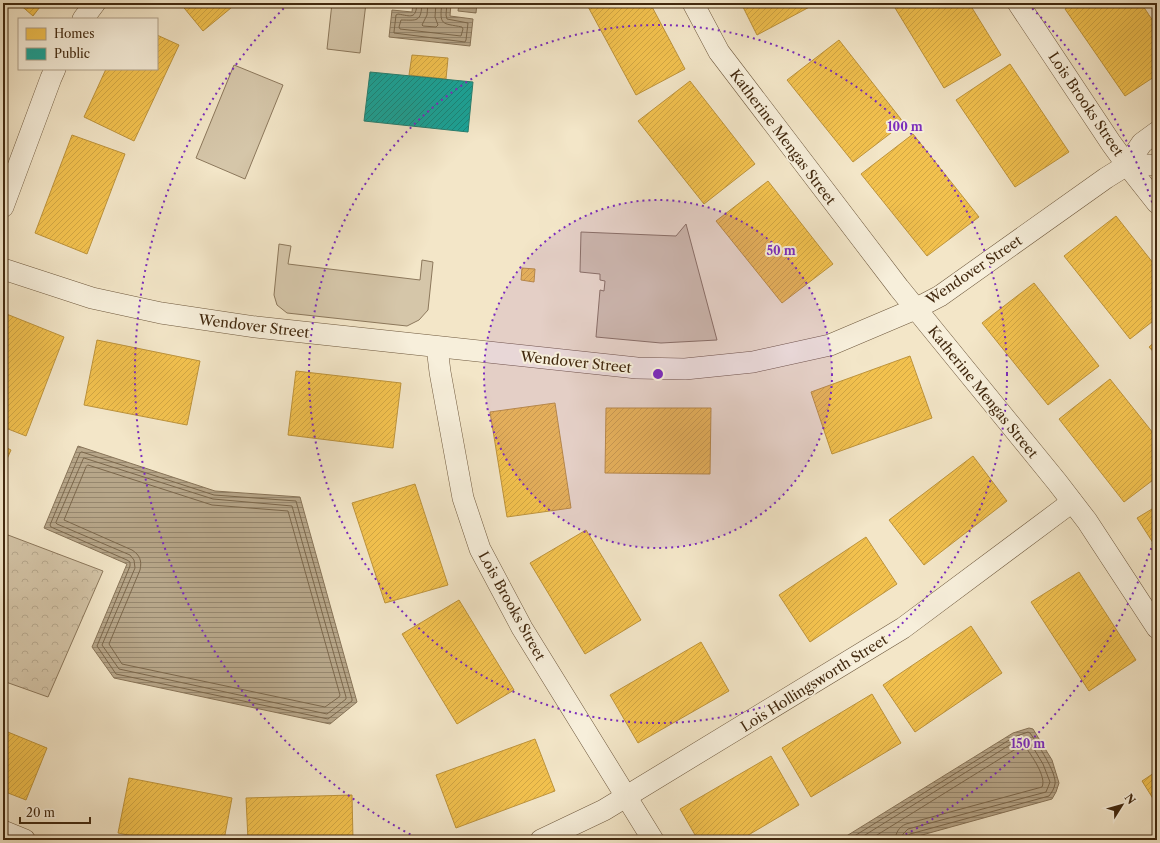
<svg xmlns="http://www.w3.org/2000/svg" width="1160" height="843" font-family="'Libre Caslon Text',serif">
<defs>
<pattern id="forest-crowns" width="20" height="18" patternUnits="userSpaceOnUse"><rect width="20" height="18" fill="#d5c6a9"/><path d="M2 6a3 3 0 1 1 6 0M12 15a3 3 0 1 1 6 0" fill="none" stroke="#b8aa90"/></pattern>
<pattern id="water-rules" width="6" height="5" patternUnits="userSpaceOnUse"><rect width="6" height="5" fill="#b7a689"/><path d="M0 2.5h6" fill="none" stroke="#96876e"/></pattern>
<pattern id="homes-hatch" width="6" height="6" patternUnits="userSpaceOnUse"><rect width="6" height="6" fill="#f2c14e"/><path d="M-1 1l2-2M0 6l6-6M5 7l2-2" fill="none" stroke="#d1a643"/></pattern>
<pattern id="public-hatch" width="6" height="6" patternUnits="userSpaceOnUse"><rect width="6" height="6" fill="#17a398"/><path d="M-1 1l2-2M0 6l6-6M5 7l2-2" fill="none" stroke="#16857a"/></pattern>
</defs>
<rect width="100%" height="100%" fill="#f3e6c8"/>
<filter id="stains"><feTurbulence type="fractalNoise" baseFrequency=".005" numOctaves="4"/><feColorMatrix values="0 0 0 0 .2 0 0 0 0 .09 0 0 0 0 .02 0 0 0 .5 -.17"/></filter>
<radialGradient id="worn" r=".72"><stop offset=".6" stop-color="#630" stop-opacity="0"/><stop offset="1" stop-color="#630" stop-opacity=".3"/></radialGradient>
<g fill="#d5c6a9" stroke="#8c785c">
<path d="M332,3H366L360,53L327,49Z"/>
<path d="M234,65L283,85L245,179L196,158Z"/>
<path d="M686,224L717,340L661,343L596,337L600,290L604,291L605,281L600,280V274L580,272L581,232L676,236Z"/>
<path d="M279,244L291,246L288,264L420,280L422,260L433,262L428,310L419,320L407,326L287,313L277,305L274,295Z"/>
</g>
<path fill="url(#forest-crowns)" stroke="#8c785c" d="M8,535L103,571L48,697L3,681V548Z"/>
<g fill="url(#water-rules)" stroke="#887458">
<path d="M413,3H451L450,16L473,19L470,46L389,37L392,10L412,12Z"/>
<path d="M459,3H477L476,13L458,11Z"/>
<path d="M78,446L215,491L300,497L357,702L330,724L114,678L92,647L127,564L44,528Z"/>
<path d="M1029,728L1033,729L1052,760L1059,783L1056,792L1052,799L904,840H840L1013,733Z"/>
</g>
<g fill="url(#homes-hatch)" stroke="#bd933b">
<path d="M18,3H43L33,16Z"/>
<path d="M180,3H237L203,31Z"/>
<path d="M586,3H650L685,69L636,95Z"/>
<path d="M741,3H817L757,35Z"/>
<path d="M892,3H969L1001,55L944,88Z"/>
<path d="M1074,3H1141L1157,27V75L1125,96L1065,9Z"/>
<path d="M157,35L179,45L134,141L84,117L106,69H157Z"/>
<path d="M839,40L904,123L853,162L787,80Z"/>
<path d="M412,55L448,58L446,79L409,75Z"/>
<path d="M1010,64L1069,152L1015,187L956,100Z"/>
<path d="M690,81L755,164L704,204L638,121Z"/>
<path d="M913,134L979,217L927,256L861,174Z"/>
<path d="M72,135L125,154L87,254L35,233Z"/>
<path d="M768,181L833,264L782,303L716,221Z"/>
<path d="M1116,216L1157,268V318L1130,339L1064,256Z"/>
<path d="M522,268L535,269L534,282L521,280Z"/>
<path d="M1034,283L1099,366L1048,405L982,323Z"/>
<path d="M4,313L64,337L26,436L3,427Z"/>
<path d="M97,340L200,361L187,425L84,405Z"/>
<path d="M1157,340V356L1149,347Z"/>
<path d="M910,356L932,418L832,454L811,392Z"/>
<path d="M296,371L401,383L393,448L288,435Z"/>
<path d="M1110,379L1157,438V477L1124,502L1059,419Z"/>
<path d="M555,403L571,508L507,517L490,412Z"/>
<path d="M606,408H711L710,474L605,473Z"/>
<path d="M3,446L11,450L3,468Z"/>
<path d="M973,456L1007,501L924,565L889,520Z"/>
<path d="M415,484L448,585L385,603L352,503Z"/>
<path d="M1157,506V549L1137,518Z"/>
<path d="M586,530L641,620L585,654L530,563Z"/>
<path d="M866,537L897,584L810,642L779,595Z"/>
<path d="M1079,572L1136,660L1089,691L1031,602Z"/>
<path d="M459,600L514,690L457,724L402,634Z"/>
<path d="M971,626L1002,673L915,732L883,685Z"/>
<path d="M701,642L729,691L638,743L610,695Z"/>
<path d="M872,694L901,743L811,797L782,748Z"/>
<path d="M3,730L47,748L26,800L3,791Z"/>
<path d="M535,739L555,791L456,828L436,775Z"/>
<path d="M771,756L799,805L740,840H698L680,809Z"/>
<path d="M1157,771V805L1142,781Z"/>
<path d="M129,778L232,798L224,840H154L118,833Z"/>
<path d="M352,795L353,840H248L246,798Z"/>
</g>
<path fill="url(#public-hatch)" stroke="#247e6f" d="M370,72L473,82L468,132L364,121Z"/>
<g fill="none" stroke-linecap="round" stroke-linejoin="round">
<g stroke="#7c684c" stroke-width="1">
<path d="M417,3C416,20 411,16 398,14L396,15L394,32V33L465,42L466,40L468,23L447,19L446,15L447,3"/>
<path d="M422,3C421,23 417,20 401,20L399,27L400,29L461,36L463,29L462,27C442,23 439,26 442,3"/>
<path d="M428,3L427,15L422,25L423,26L436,27L438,25L435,17L436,3"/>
<path d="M82,452L214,495L296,501L352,699V701L328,719L116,674L97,646L130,566V562L127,560L51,527L50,525L80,453Z"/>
<path d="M84,458L213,499L292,506L346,697V699L327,714L119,669L102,645L135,568L134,560L130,555L57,524L56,523Z"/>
<path d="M88,465L212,505L288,511L340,695L339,697L325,707L122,664L109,644L140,570C142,561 140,555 132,550L64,520L86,467Z"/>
<path d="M848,840L1014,737L1028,732L1030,733C1037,743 1057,773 1055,784C1054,789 1052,792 1049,796L910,834L907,836L906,840"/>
<path d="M857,840L1016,741L1026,738L1028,739L1043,764L1050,782L1046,792L908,829L903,834L901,840"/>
<path d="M869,840L1019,747L1024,745L1025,746C1031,755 1047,777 1042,787L906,824C899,827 896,832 895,840"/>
</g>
<g stroke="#6e583d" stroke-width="22">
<g id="street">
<path d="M693,3L719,52L899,288L1057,482L1087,521L1157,628"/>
<path d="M1018,3L1111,143L1127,165L1157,203"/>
<path d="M83,19L95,3"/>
<path d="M1127,165H1157"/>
<path d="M3,207L51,78L55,69"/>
<path d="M3,269L92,298L161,313L256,327L637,368L685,369L753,362L830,345L915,309L940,296L1106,178L1127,165L1142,143L1157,132"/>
<path d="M437,347L440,372L463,498L480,549L522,628L653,840"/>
<path d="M3,831L25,840"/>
<path d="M541,840L604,810L903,628L1072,502"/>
</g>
</g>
<use href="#street" stroke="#f7efdb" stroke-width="21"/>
</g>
<circle cx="658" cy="374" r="174" fill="#7b2cbf" fill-opacity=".12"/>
<g fill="none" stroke="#7b2cbf" stroke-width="2" stroke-dasharray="2 4">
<circle cx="658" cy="374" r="174"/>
<circle cx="658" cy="374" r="349"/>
<path d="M1157 531A523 523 0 0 1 895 840M421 840A523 523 0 0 1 288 4M1028 4A523 523 0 0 1 1157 217"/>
</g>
<g text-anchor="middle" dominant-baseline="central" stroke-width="4" stroke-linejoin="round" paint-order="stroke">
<g font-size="14" fill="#42290f" stroke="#f7efdb">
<text transform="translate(1086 104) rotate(56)">Lois Brooks Street</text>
<text transform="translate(783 137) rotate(53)">Katherine Mengas Street</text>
<text transform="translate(974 270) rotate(-34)">Wendover Street</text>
<text transform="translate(254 326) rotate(7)">Wendover Street</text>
<text transform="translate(576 362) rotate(6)">Wendover Street</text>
<text transform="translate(983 392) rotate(51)">Katherine Mengas Street</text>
<text transform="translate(512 606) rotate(61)">Lois Brooks Street</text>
<text transform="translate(814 683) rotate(-32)">Lois Hollingsworth Street</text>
</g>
</g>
<circle cx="658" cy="374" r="6" fill="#7b2cbf" stroke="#f7efdb" stroke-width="2"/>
<g font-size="12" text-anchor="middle" font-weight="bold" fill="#7b2cbf" stroke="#f7efdb" stroke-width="4" stroke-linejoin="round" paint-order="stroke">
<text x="905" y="131">100 m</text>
<text x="781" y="255">50 m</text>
<text x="1028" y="748">150 m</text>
</g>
<rect width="1160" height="843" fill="none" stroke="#f3e6c8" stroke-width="16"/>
<rect x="4" y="4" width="1152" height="835" fill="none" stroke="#42290f" stroke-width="2"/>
<rect x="8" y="8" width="1144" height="827" fill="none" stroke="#42290f"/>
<rect x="18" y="18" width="140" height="52" fill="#f7efdb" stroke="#afa089"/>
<rect x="26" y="28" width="20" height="12" fill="#f2c14e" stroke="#afa089"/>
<text x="54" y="38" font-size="12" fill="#42290f">Homes</text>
<rect x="26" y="48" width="20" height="12" fill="#17a398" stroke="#afa089"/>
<text x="54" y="58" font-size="12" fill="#42290f">Public</text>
<g transform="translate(1122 805) rotate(53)" stroke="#f7efdb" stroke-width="3" paint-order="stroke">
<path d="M0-3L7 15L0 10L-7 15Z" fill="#42290f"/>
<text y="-6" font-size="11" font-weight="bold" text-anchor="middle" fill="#42290f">N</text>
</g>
<path d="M20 817v6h70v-6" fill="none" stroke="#42290f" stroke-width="2"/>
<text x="26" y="817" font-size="12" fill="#42290f" stroke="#f7efdb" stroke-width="3" paint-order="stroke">20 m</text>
<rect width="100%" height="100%" filter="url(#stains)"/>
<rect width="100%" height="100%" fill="url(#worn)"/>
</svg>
